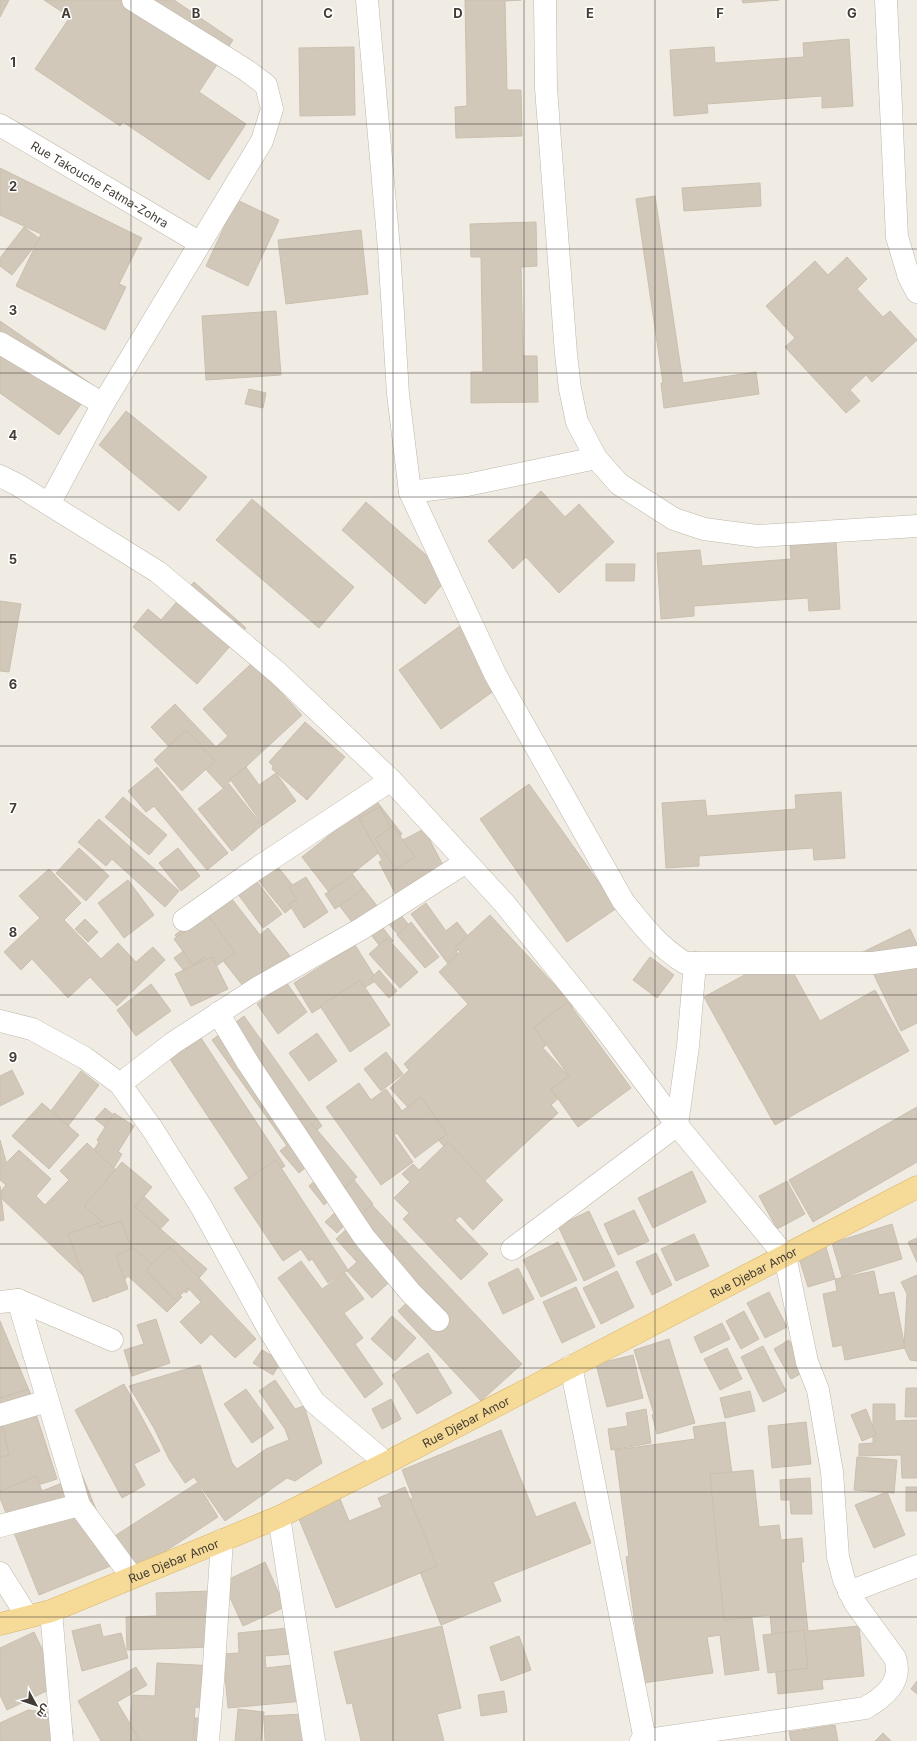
<svg xmlns="http://www.w3.org/2000/svg" width="917" height="1741" font-family="Inter,Cairo,sans-serif">
<rect width="100%" height="100%" fill="#f0ece4"/>
<g fill="#d1c8ba" stroke="#cbbfae">
<path d="M0,0H9L0,17Z"/>
<path d="M44,0H174L233,40L199,92L246,124L209,180L123,122L120,126L35,69L70,17Z"/>
<path d="M465,0H521L505,1L507,90H521L522,136L456,138L455,107L467,106Z"/>
<path d="M742,0H779L743,3Z"/>
<path d="M849,39L853,106L822,108V96L707,104L708,113L674,116L670,50L714,47L715,63L804,57L803,43Z"/>
<path d="M354,47L355,115L300,116L299,48Z"/>
<path d="M0,168L142,238L119,284L126,287L105,330L16,286L41,234L0,215Z"/>
<path d="M760,183L761,206L684,211L682,188Z"/>
<path d="M229,196L279,220L248,286L206,266L226,223L218,219Z"/>
<path d="M655,196L683,383L756,372L759,394L664,408L661,383H663L636,199Z"/>
<path d="M536,222L537,266L521,267L523,356H537L538,402L471,403V372H483L481,257H471L470,224Z"/>
<path d="M24,227L40,239L12,275L0,266V258Z"/>
<path d="M361,230L368,294L286,304L278,240Z"/>
<path d="M847,257L867,279L857,289L883,317L890,311L917,340L872,382L866,375L850,390L860,401L846,413L785,347L795,338L766,306L815,261L828,275Z"/>
<path d="M276,311L281,375L206,380L202,316Z"/>
<path d="M0,321L94,386L59,435L0,393Z"/>
<path d="M249,389L266,393L263,408L245,404Z"/>
<path d="M126,411L207,477L179,511L99,445Z"/>
<path d="M541,491L565,517L579,504L614,542L559,593L526,557L513,569L488,541Z"/>
<path d="M252,499L354,587L319,628L216,540Z"/>
<path d="M366,502L450,576L425,604L342,530Z"/>
<path d="M836,542L840,609L809,611L808,598L694,606V616L661,619L657,553L700,550L702,566L791,559L790,545Z"/>
<path d="M606,564H635L634,581H606Z"/>
<path d="M194,582L246,628L197,684L133,627L148,609L161,620Z"/>
<path d="M0,601L21,604L9,672L0,671Z"/>
<path d="M467,621L509,680L441,729L399,670Z"/>
<path d="M253,662L302,715L223,788L182,744L174,752L151,727L175,704L216,747L228,736L203,709Z"/>
<path d="M305,722L345,757L307,800L272,769L273,766L269,762Z"/>
<path d="M186,730L215,761L182,791L154,760Z"/>
<path d="M157,767L228,853L207,870L154,806L146,812L128,791Z"/>
<path d="M246,767L259,785L276,773L296,801L263,825L230,779Z"/>
<path d="M229,784L262,825L232,851L198,809Z"/>
<path d="M529,784L617,908L567,942L480,819Z"/>
<path d="M841,792L845,858L814,860L813,848L699,856V866L666,868L662,803L705,800L707,816L796,809L795,795Z"/>
<path d="M123,797L167,835L149,855L105,817Z"/>
<path d="M375,799L402,834L352,874L378,907L355,926L302,857Z"/>
<path d="M380,807L399,842L424,829L445,869L396,895L379,862L382,860L359,818Z"/>
<path d="M99,819L179,891L165,907L112,859L106,866L78,842Z"/>
<path d="M393,826L415,857L396,869L375,839Z"/>
<path d="M79,848L109,876L86,901L56,873Z"/>
<path d="M178,848L200,876L181,891L159,863Z"/>
<path d="M277,866L303,898L285,913L259,881Z"/>
<path d="M49,869L81,903L64,920L101,959L118,943L136,962L153,947L165,960L117,1006L90,977L68,998L32,959L21,970L4,952L40,918L19,896Z"/>
<path d="M353,875L363,889L335,909L325,894Z"/>
<path d="M306,877L328,912L304,928L289,904L297,899L289,887Z"/>
<path d="M255,879L282,914L263,928L237,893Z"/>
<path d="M128,880L154,915L124,938L98,903Z"/>
<path d="M228,894L260,935L268,928L290,956L247,991L217,953L188,976L174,958L186,949L175,935Z"/>
<path d="M426,903L446,931L457,922L471,940L456,951L475,975L463,984L411,914Z"/>
<path d="M400,914L412,929L401,938L389,924Z"/>
<path d="M208,915L235,953L212,969L204,957L193,965L174,939Z"/>
<path d="M490,915L574,1006L566,1013L572,1021L543,1048L575,1083L551,1105L558,1113L480,1185L390,1088L409,1070L404,1064L468,1004L439,972L460,952L455,947Z"/>
<path d="M85,919L98,932L88,942L75,929Z"/>
<path d="M411,922L439,957L425,968L397,935Z"/>
<path d="M380,924L393,941L382,949L369,932Z"/>
<path d="M910,929L917,944V1023L901,1031L863,952Z"/>
<path d="M387,938L418,972L400,988L369,954Z"/>
<path d="M355,945L377,980L359,991L356,985L312,1013L294,983Z"/>
<path d="M783,954L820,1021L875,990L909,1051L775,1125L704,997Z"/>
<path d="M212,957L228,989L191,1006L175,974Z"/>
<path d="M650,957L674,975L657,998L633,980Z"/>
<path d="M379,970L397,991L389,998L371,978Z"/>
<path d="M360,980L390,1025L350,1052L320,1006Z"/>
<path d="M286,982L307,1012L278,1034L257,1004Z"/>
<path d="M151,984L171,1011L136,1036L117,1010Z"/>
<path d="M568,1002L631,1088L578,1127L551,1089L569,1076L534,1027Z"/>
<path d="M244,1016L322,1126L290,1150L212,1040Z"/>
<path d="M317,1033L337,1061L309,1081L289,1053Z"/>
<path d="M201,1038L285,1166L254,1186L170,1059Z"/>
<path d="M386,1052L403,1074L381,1091L364,1069Z"/>
<path d="M12,1070L24,1094L0,1106V1076Z"/>
<path d="M81,1071L99,1085L56,1142L38,1128Z"/>
<path d="M359,1083L371,1100L386,1089L402,1111L421,1097L447,1134L415,1158L397,1133L394,1135L413,1162L381,1185L326,1107Z"/>
<path d="M42,1103L79,1135L49,1169L12,1136Z"/>
<path d="M917,1107V1162L813,1222L789,1180Z"/>
<path d="M105,1108L118,1119L109,1130L95,1119Z"/>
<path d="M114,1113L134,1126L118,1152L122,1154L109,1176L87,1161L99,1142L97,1140Z"/>
<path d="M312,1124L357,1177L324,1205L309,1186L326,1171L316,1159L299,1173L280,1151Z"/>
<path d="M0,1140L10,1176L0,1179Z"/>
<path d="M448,1142L503,1200L473,1230L460,1216L455,1220L488,1254L461,1280L403,1219L409,1213L394,1198L410,1182L402,1174L413,1164L419,1170Z"/>
<path d="M87,1143L169,1220L145,1245L131,1231L125,1237L158,1268L154,1271L182,1297L167,1312L128,1276L107,1298L0,1197V1192L6,1185L0,1180V1169L19,1150L51,1179L36,1196L45,1205L69,1180L60,1171Z"/>
<path d="M276,1160L348,1270L328,1283L312,1259L309,1261L301,1249L283,1261L234,1188Z"/>
<path d="M122,1162L152,1187L135,1207L207,1269L186,1293L84,1206Z"/>
<path d="M692,1171L706,1202L653,1228L638,1198Z"/>
<path d="M354,1180L373,1204L361,1214L343,1189Z"/>
<path d="M787,1181L805,1214L777,1229L759,1196Z"/>
<path d="M0,1186L4,1220L0,1221Z"/>
<path d="M343,1205L354,1216L337,1233L325,1222Z"/>
<path d="M372,1205L522,1364L481,1401L398,1311L414,1296L396,1276L372,1298L347,1271L357,1262L336,1239Z"/>
<path d="M634,1210L649,1241L618,1255L604,1224Z"/>
<path d="M589,1211L615,1266L584,1281L558,1226Z"/>
<path d="M121,1221L132,1249L116,1255L128,1289L93,1302L68,1234L99,1223L100,1228Z"/>
<path d="M892,1224L902,1259L842,1277L832,1243Z"/>
<path d="M694,1234L709,1266L676,1281L661,1249Z"/>
<path d="M917,1238V1262L908,1242Z"/>
<path d="M558,1242L577,1280L541,1297L523,1260Z"/>
<path d="M170,1247L256,1339L235,1358L211,1334L201,1344L180,1322L201,1302L188,1288L175,1300L146,1270Z"/>
<path d="M826,1247L835,1279L808,1287L798,1255Z"/>
<path d="M656,1253L672,1285L652,1295L636,1262Z"/>
<path d="M301,1261L322,1289L345,1273L364,1299L344,1313L363,1338L355,1344L383,1384L365,1398L278,1278Z"/>
<path d="M518,1268L534,1299L503,1314L488,1283Z"/>
<path d="M617,1271L634,1307L601,1324L583,1288Z"/>
<path d="M874,1271L879,1295L894,1292L905,1348L845,1360L842,1345L833,1347L823,1294L837,1291L835,1279Z"/>
<path d="M917,1275V1361L910,1360L904,1347L907,1294L901,1282Z"/>
<path d="M576,1287L595,1327L562,1343L543,1302Z"/>
<path d="M769,1292L787,1327L765,1338L747,1303Z"/>
<path d="M744,1311L759,1339L741,1349L726,1321Z"/>
<path d="M392,1316L416,1338L395,1361L371,1339Z"/>
<path d="M156,1319L170,1363L132,1376L124,1350L144,1344L137,1325Z"/>
<path d="M0,1321L36,1407L0,1409Z"/>
<path d="M722,1323L730,1339L701,1353L694,1337Z"/>
<path d="M669,1339L695,1423L657,1434L652,1415L654,1414L634,1350Z"/>
<path d="M789,1340L806,1371L791,1379L774,1349Z"/>
<path d="M763,1346L786,1391L763,1402L741,1357Z"/>
<path d="M727,1348L742,1379L720,1390L704,1359Z"/>
<path d="M262,1350L281,1361L273,1375L253,1363Z"/>
<path d="M428,1353L452,1393L417,1414L392,1375Z"/>
<path d="M633,1355L643,1398L607,1407L596,1364Z"/>
<path d="M200,1365L232,1463L237,1469L266,1449L289,1440L285,1429L259,1391L275,1380L295,1409L304,1406L322,1463L295,1481L287,1478L225,1521L194,1477L185,1483L169,1459L154,1428L129,1386Z"/>
<path d="M124,1384L160,1451L134,1464L145,1485L122,1498L75,1410Z"/>
<path d="M906,1388H917V1417H905Z"/>
<path d="M28,1389L57,1479L0,1497V1398Z"/>
<path d="M246,1389L274,1428L252,1443L224,1404Z"/>
<path d="M750,1391L755,1411L725,1418L720,1398Z"/>
<path d="M391,1399L401,1419L382,1429L372,1409Z"/>
<path d="M873,1404H895V1421L917,1420V1478H902L901,1455L859,1456V1444L873,1443Z"/>
<path d="M646,1409L651,1443L611,1450L608,1429L628,1426L626,1413Z"/>
<path d="M866,1409L876,1435L862,1441L851,1415Z"/>
<path d="M0,1414L9,1455L0,1457Z"/>
<path d="M725,1422L759,1670L725,1675L720,1635L707,1637L713,1673L643,1683L626,1557L629,1556L615,1450L695,1439L693,1427Z"/>
<path d="M806,1422L811,1464L772,1468L768,1426Z"/>
<path d="M501,1430L536,1517L575,1502L591,1543L493,1582L501,1601L441,1625L394,1506L413,1498L402,1470Z"/>
<path d="M857,1457L897,1460L894,1493L854,1490Z"/>
<path d="M753,1470L759,1527L779,1525L781,1540L802,1538L804,1562H801L808,1631L859,1626L864,1676L822,1680L823,1689L778,1694L770,1615L724,1620L710,1474Z"/>
<path d="M82,1475L118,1563L39,1595L0,1498V1491L36,1476L42,1491Z"/>
<path d="M810,1478L812,1514H791L790,1500H781L780,1480Z"/>
<path d="M197,1483L218,1517L132,1573L110,1539Z"/>
<path d="M405,1487L437,1566L336,1608L296,1512L338,1494L349,1521L382,1507L378,1498Z"/>
<rect x="906" y="1487" width="11" height="24"/>
<path d="M887,1492L905,1535L874,1548L855,1505Z"/>
<path d="M265,1562L285,1607L243,1626L223,1582Z"/>
<path d="M210,1591L212,1647L127,1650L126,1617L157,1616L156,1593Z"/>
<path d="M100,1624L103,1637L121,1633L128,1658L82,1671L72,1631Z"/>
<path d="M442,1626L461,1708L437,1714L444,1741H361L352,1703L347,1704L334,1652Z"/>
<path d="M288,1628L290,1654L265,1656L266,1668L301,1664L304,1701L228,1708L223,1654L239,1653L238,1633Z"/>
<path d="M804,1630L808,1668L768,1673L763,1635Z"/>
<path d="M34,1632L59,1685L7,1710L0,1695V1648Z"/>
<path d="M519,1636L531,1670L501,1681L490,1647Z"/>
<path d="M157,1663L215,1666L213,1708L195,1707L193,1741H129L132,1695L155,1696Z"/>
<path d="M136,1667L147,1685L117,1702L139,1739L135,1741H101L78,1701Z"/>
<path d="M917,1681V1694L911,1689Z"/>
<path d="M504,1691L507,1712L481,1716L478,1695Z"/>
<path d="M238,1709L264,1712L261,1741H235Z"/>
<path d="M28,1710L65,1714L73,1732L72,1741H0V1723Z"/>
<path d="M305,1714L306,1741H265L264,1716Z"/>
<path d="M195,1718L215,1719L214,1741H194Z"/>
<path d="M835,1725L838,1741H791L789,1732Z"/>
<path d="M883,1733L891,1741H875Z"/>
</g>
<g fill="none" stroke-linecap="round" stroke-linejoin="round">
<g stroke="#beb7aa" stroke-width="23">
<g id="minor">
<path d="M367,0L389,249L398,394L410,492L495,674L623,901C643,926 658,946 685,963H873L917,957"/>
<path d="M545,0L546,88L566,354L570,389L577,422L596,458L619,484L674,519L704,529L757,536L917,526"/>
<path d="M886,0L897,237L909,277L917,292"/>
<path id="s1" d="M0,125L200,243"/>
<path d="M0,343L103,404"/>
<path d="M0,476L18,485L158,572L278,673L391,780L504,903L600,1022L677,1125L785,1256L807,1362L818,1390L832,1472L838,1557L844,1580L855,1603L895,1658C903,1682 885,1697 865,1708L641,1741"/>
<path d="M410,492L467,485L596,458"/>
<path d="M49,504L103,404L262,141L272,109L266,85L246,70L133,0"/>
<path d="M184,920L259,867L391,780"/>
<path d="M218,1013L248,1063L364,1237L411,1293L438,1320"/>
<path d="M0,1021L32,1029L85,1058L120,1084L153,1130L202,1208L268,1328L314,1402L386,1463"/>
<path d="M120,1084L173,1043L259,987L361,929L466,862"/>
<path d="M512,1249L677,1125L688,1046L695,963"/>
<path d="M18,1300L79,1505L132,1577"/>
<path d="M0,1302L18,1300L112,1340"/>
<path d="M571,1366L645,1740"/>
<path d="M0,1415L47,1401"/>
<path d="M279,1517L314,1741"/>
<path d="M0,1526L79,1505"/>
<path d="M0,1573L27,1616"/>
<path d="M849,1592L917,1566"/>
<path d="M51,1611L62,1741"/>
<path d="M208,1741L213,1681L222,1540"/>
</g>
</g>
<g stroke="#d9b669" stroke-width="23">
<g id="primary">
<path id="s2" d="M0,1624L51,1611L279,1517L386,1463L917,1187"/>
</g>
</g>
<use href="#minor" stroke="#fff" stroke-width="22"/>
<use href="#primary" stroke="#f6da97" stroke-width="22"/>
</g>
<path fill="none" stroke="#423c34" stroke-width="1" stroke-opacity="0.55" d="M131,0V1741M262,0V1741M393,0V1741M524,0V1741M655,0V1741M786,0V1741M0,124H917M0,249H917M0,373H917M0,497H917M0,622H917M0,746H917M0,870H917M0,995H917M0,1119H917M0,1244H917M0,1368H917M0,1492H917M0,1617H917"/>
<g text-anchor="middle" dominant-baseline="central" stroke-width="3" stroke-linejoin="round" paint-order="stroke">
<g font-size="12" fill="#423c34" stroke="#fff">
<text stroke="none"><textPath href="#s1" startOffset="116">Rue Takouche Fatma-Zohra</textPath></text>
<text stroke="none"><textPath href="#s2" startOffset="833">Rue Djebar Amor</textPath></text>
<text stroke="none"><textPath href="#s2" startOffset="509">Rue Djebar Amor</textPath></text>
<text stroke="none"><textPath href="#s2" startOffset="185">Rue Djebar Amor</textPath></text>
</g>
</g>
<g font-size="13" text-anchor="middle" font-weight="bold" fill="#423c34" stroke="#fff" stroke-width="3" stroke-linejoin="round" paint-order="stroke">
<text x="66" y="18">A</text>
<text x="196" y="18">B</text>
<text x="328" y="18">C</text>
<text x="458" y="18">D</text>
<text x="590" y="18">E</text>
<text x="720" y="18">F</text>
<text x="852" y="18">G</text>
<text x="13" y="67">1</text>
<text x="13" y="191">2</text>
<text x="13" y="315">3</text>
<text x="13" y="440">4</text>
<text x="13" y="564">5</text>
<text x="13" y="689">6</text>
<text x="13" y="813">7</text>
<text x="13" y="937">8</text>
<text x="13" y="1062">9</text>
</g>
<g transform="translate(36 1705) rotate(130)" stroke="#ffffff" stroke-width="3" paint-order="stroke">
<path d="M0-3L7 15L0 10L-7 15Z" fill="#423c34"/>
<text y="-6" font-size="11" font-weight="bold" text-anchor="middle" fill="#423c34">ش</text>
</g>
</svg>
